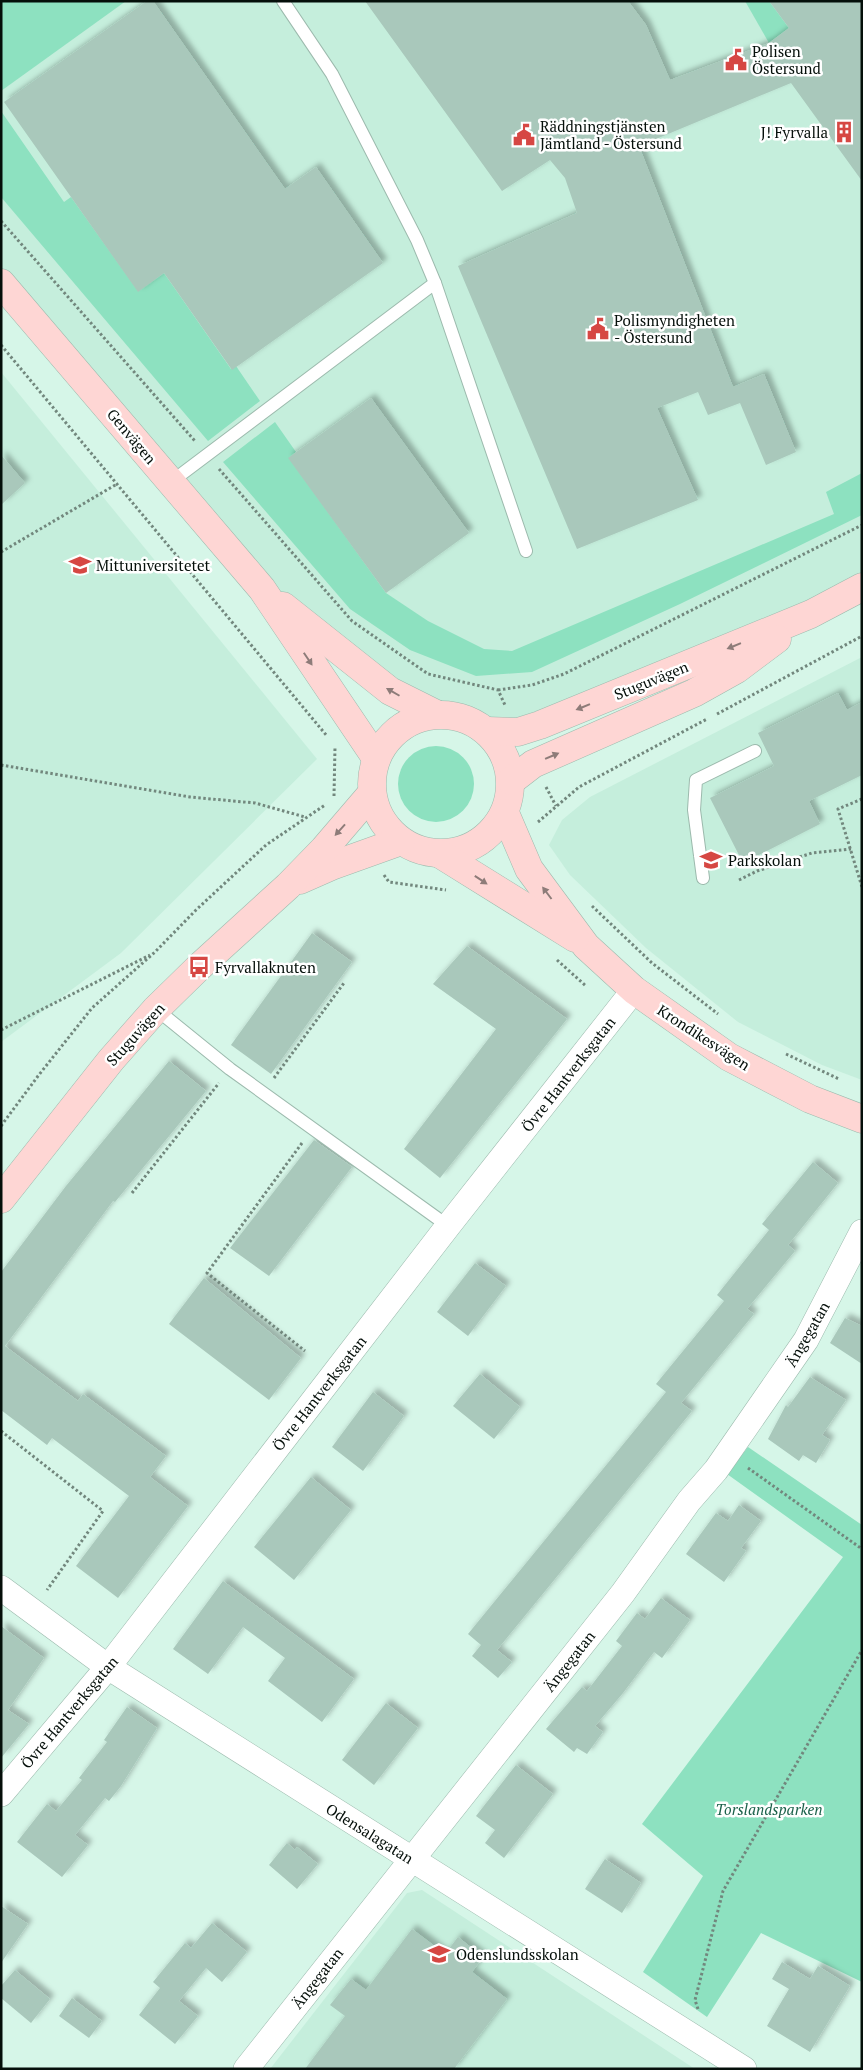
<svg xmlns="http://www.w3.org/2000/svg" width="863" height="2070" font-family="'PT Serif',serif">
<defs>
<filter id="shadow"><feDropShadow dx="4.5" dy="-4.5" stdDeviation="2.5" flood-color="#0004"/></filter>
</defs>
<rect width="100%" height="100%" fill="#d6f6e8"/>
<g fill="#c5eedc">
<path d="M1,1H862V587L518,732L463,718L436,714L262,589L1,283Z"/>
<path d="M1,372L317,759L121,953L1,1042Z"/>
<path d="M862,657V1080L822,1065L738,1022L646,948L570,875L549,845L562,820L590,797Z"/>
<path d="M422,1890L695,2069H270L407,1893Z"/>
</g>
<g fill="#8de1c0">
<path d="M2,1H126L1,91Z"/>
<path d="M745,1H769L789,28L769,43Z"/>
<path d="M1,111L64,202L71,197L138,291L164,273L231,369L236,366L260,401L208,441L1,197Z"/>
<path d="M275,422L296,452L289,458L386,593L428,621L484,649L512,651L834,514L826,492L862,473V515L680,604L532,672L476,676L410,650L350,609L223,462Z"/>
<circle cx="436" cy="784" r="38"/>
<path d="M748,1447L862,1525V1982L761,1933L707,2017L643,1972L703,1876L642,1824L843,1557L727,1474Z"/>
</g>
<g fill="#a9c8bb" filter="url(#shadow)">
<path d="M147,1H153L285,189L316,167L383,263L232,370L164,273L138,292L4,102Z"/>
<path d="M365,1H628L646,25L670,80L769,43L789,28L769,1H862V181L791,83L639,146L733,387L764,374L796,452L766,465L740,403L708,415L698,392L657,408L698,500L577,549L458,266L577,213L565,178L550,160L502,191Z"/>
<path d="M371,398L469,533L386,593L288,458Z"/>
<path d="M1,455L25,483L1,505Z"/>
<path d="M838,693L847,710L862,702V775L809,801L820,824L743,863L710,798L774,766L758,733Z"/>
<path d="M312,933L352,962L271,1074L231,1045Z"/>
<path d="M467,946L567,1019L440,1178L404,1149L496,1029L433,984Z"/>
<path d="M169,1061L206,1091L115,1202L113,1201L5,1346L78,1401L83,1394L166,1456L150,1477L188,1506L118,1598L76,1566L129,1496L52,1438L47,1445L1,1410V1272L66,1186Z"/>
<path d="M314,1140L352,1167L269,1276L230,1248Z"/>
<path d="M813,1162L838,1183L788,1245L795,1251L747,1309L754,1314L681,1403L692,1411L497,1650L512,1662L498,1678L472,1656L481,1645L468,1634L666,1392L656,1384L724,1301L717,1295L769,1230L762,1224Z"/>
<path d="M475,1263L506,1286L468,1336L437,1312Z"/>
<path d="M204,1278L301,1358L269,1400L169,1324Z"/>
<path d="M845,1318L862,1326V1364L830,1343Z"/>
<path d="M480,1374L520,1407L494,1439L453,1406Z"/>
<path d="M810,1377L846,1400L822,1435L830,1440L816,1463L803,1455L799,1461L768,1439L786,1405L788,1407Z"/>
<path d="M373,1392L404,1416L363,1471L332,1447Z"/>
<path d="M311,1477L351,1510L294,1580L254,1547Z"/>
<path d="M739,1505L761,1521L741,1548L746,1551L724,1582L686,1554L716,1513L728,1521Z"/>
<path d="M223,1581L354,1679L322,1722L268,1681L285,1658L243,1627L208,1674L173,1649Z"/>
<path d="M661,1598L690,1620L662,1658L654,1652L623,1693L595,1726L603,1732L587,1754L577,1748L574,1752L546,1729L582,1687L587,1691L622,1646L616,1641L637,1613L645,1619Z"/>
<path d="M1,1626L44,1658L8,1710L29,1724L1,1758Z"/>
<path d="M386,1703L418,1728L374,1785L342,1760Z"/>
<path d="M127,1707L157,1728L121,1786L109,1801L105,1798L75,1835L88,1845L62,1877L17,1842L47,1804L56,1811L82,1780L79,1778L107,1742L104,1740Z"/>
<path d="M516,1765L553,1794L504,1858L485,1843L495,1830L476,1816Z"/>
<path d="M287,1843L295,1850L297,1847L318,1864L297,1889L269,1865Z"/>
<path d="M605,1859L641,1883L622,1913L585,1889Z"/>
<path d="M1,1906L28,1924L1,1963Z"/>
<path d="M212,1923L247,1952L222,1982L206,1968L179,2001L198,2016L175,2044L139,2015L160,1988L153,1982L185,1943L191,1948Z"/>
<path d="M412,1929L445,1954L458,1937L483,1957L472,1972L507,1999L454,2069H305L345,2016L330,2005L351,1979L366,1990Z"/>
<path d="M782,1962L810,1979L818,1966L850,1986L810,2052L767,2026L789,1989L772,1979Z"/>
<path d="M15,1970L50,1999L31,2023L1,1998V1986Z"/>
<path d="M72,1998L102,2021L89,2038L59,2016Z"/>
</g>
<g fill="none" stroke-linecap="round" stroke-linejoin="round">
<g stroke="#9cbaad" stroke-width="14">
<g id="lane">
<path d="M283,1L332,74L417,240L435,283L526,551"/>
<path d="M171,482L435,283"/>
<path d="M703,878L694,810L696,780L755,751"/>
<path d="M156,1009L230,1069L448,1226"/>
</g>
</g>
<g stroke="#9cbaad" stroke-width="26">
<g id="street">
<path d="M1,1588L108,1667L744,2069"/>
<path d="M1,1794L108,1667L448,1226L634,990"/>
<path d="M246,2069L623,1593L689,1501L716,1470L806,1340L862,1232"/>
</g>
</g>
<g stroke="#9cbaad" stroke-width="29">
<g id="secondary">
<path d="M1,283L262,589L376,758"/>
<path d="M283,606L390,691L436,714"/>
<circle cx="441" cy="784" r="69"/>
<path d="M487,731L518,732L540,725L811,614L862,587"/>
<path d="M511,781L533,764L694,693L737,669L777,639"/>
<path d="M505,813L529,869L586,946L634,990L729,1057L810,1099L862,1119"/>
<path d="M440,854L575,938"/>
<path d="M300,880L334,865L401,841"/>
<path d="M1,1199L111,1060L156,1009L199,967L288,886L324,849L372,793"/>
</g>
</g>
<g stroke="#72877d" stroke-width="3" stroke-dasharray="2.5 2.5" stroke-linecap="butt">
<path d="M1,221L195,441"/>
<path d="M1,345L327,736"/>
<path d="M219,469L352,621L428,674L498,690L505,705"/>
<path d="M1,552L117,484"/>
<path d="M498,690L532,685L564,674L862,525"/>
<path d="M717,714L862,636"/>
<path d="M1,765L190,797L255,803L305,817"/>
<path d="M546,787L556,806"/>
<path d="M334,796L335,747"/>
<path d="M862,799L838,809L862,887"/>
<path d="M538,822L579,787L707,719"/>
<path d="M384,875L389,882L446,890"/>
<path d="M739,880L757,871L812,853L851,849"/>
<path d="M592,906L652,963L718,1014"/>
<path d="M557,960L586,986"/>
<path d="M1,1030L150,955"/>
<path d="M786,1054L839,1079"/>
<path d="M274,1078L344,983"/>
<path d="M1,1126L38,1076L92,1008L155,952L196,910L266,845L325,805"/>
<path d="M302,1143L207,1273L305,1351"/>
<path d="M132,1193L219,1083"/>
<path d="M1,1431L103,1511L47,1590"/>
<path d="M748,1468L862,1549"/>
<path d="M698,2009L695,2000L723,1891L862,1650"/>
</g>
<use href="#lane" stroke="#fff" stroke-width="12"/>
<use href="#street" stroke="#fff" stroke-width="25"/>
<use href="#secondary" stroke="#fed6d4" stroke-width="28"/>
</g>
<defs><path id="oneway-solid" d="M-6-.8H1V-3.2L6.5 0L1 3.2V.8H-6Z" transform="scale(1.25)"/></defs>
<g fill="#8e7c79">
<use href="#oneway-solid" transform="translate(734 646) rotate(158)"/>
<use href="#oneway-solid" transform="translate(308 659) rotate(56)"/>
<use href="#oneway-solid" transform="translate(393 692) rotate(-150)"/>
<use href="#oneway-solid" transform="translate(583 707) rotate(158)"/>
<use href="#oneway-solid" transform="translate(552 756) rotate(-23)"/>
<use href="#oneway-solid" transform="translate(340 830) rotate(132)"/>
<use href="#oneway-solid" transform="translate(481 880) rotate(34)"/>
<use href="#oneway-solid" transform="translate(547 893) rotate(-127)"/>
</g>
<defs>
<g id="civic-bare" transform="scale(1.725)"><path d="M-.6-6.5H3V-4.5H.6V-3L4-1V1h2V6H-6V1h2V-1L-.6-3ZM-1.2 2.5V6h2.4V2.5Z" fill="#d64743" stroke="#fff" stroke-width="2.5" paint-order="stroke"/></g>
<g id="building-bare" transform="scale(1.725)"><path d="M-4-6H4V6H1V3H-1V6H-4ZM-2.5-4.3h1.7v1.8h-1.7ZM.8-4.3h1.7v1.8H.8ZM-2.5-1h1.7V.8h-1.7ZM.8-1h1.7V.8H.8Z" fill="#d64743" stroke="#fff" stroke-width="2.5" paint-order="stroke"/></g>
<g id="university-bare" transform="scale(1.725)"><path d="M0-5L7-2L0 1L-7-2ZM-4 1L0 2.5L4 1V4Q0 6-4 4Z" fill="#d64743" stroke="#fff" stroke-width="2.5" paint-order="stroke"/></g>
<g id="school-bare" transform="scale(1.725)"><path d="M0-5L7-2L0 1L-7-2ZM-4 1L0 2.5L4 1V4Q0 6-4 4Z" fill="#d64743" stroke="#fff" stroke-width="2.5" paint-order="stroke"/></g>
<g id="bus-bare" transform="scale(1.725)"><path d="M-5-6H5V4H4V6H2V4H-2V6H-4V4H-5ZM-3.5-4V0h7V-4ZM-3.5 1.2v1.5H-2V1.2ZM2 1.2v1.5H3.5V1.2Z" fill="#d64743" stroke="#fff" stroke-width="2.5" paint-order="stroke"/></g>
</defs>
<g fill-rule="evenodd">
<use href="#civic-bare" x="736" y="60"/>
<use href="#building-bare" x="844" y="132"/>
<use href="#civic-bare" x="524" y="135"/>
<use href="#civic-bare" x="598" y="329"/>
<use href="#university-bare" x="80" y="565"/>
<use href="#school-bare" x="711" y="860"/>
<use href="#bus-bare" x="199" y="967"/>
<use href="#school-bare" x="439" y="1954"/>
</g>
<g text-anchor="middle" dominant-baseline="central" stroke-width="5" stroke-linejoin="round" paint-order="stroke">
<g font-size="15" fill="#050f0a" stroke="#fff" text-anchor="start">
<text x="752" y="51">Polisen<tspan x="752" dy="17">Östersund</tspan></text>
<text x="540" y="126">Räddningstjänsten<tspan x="540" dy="17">Jämtland - Östersund</tspan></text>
<text x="828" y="132" text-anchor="end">J! Fyrvalla</text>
<text x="614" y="320">Polismyndigheten<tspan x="614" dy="17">- Östersund</tspan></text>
<text x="96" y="565">Mittuniversitetet</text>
<text x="728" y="860">Parkskolan</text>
<text x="215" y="967">Fyrvallaknuten</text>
<text x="456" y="1954">Odenslundsskolan</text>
</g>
<g font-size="15" fill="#050f0a" stroke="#fff">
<text transform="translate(132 436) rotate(50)">Genvägen</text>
<text transform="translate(651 680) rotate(-22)">Stuguvägen</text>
<text transform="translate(135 1034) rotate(-48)">Stuguvägen</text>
<text transform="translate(704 1037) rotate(33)">Krondikesvägen</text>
<text transform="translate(568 1074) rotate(-52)">Övre Hantverksgatan</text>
<text transform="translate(807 1334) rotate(-60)">Ängegatan</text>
<text transform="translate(319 1393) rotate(-52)">Övre Hantverksgatan</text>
<text transform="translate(569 1661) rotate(-52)">Ängegatan</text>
<text transform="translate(69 1712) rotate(-50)">Övre Hantverksgatan</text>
<text transform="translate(370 1833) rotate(32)">Odensalagatan</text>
<text transform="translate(317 1978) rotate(-52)">Ängegatan</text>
</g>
<g font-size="15" font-style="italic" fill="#1c624b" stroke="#fff">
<text x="769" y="1809">Torslandsparken</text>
</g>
</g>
<rect width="863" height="2070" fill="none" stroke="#050f0a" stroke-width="5"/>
</svg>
